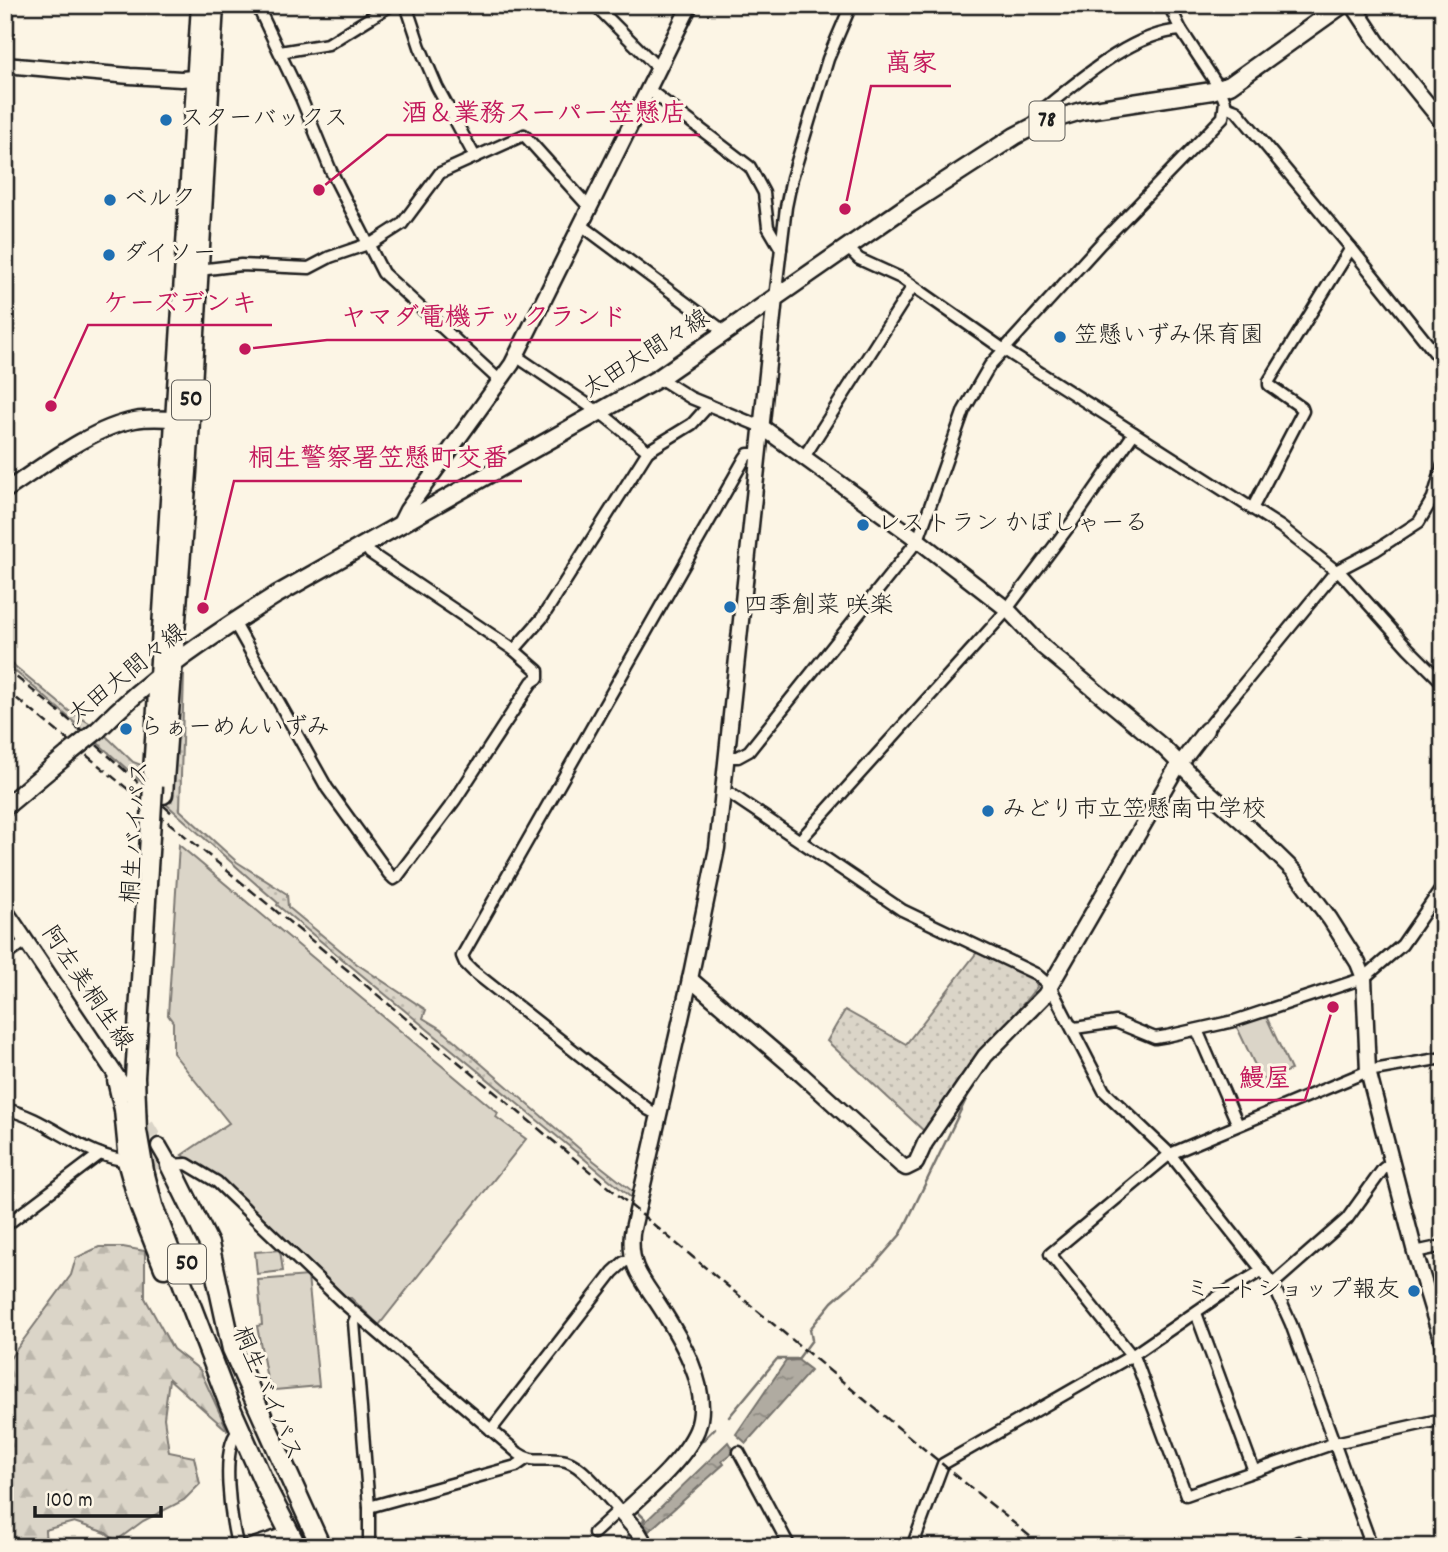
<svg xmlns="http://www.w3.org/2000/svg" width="1448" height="1552" font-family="Dekko,'Klee One',sans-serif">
<defs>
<pattern id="grass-dots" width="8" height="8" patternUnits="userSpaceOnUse" patternTransform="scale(1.75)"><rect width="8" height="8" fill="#dbd5c8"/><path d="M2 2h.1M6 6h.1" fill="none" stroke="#bbb6ab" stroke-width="1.8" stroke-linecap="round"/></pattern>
<pattern id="forest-firs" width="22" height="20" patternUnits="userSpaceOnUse" patternTransform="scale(1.75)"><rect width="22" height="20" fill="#dbd5c8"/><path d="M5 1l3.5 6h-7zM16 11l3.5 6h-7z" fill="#bbb6ab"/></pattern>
<pattern id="water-ripples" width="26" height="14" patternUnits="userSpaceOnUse" patternTransform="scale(1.75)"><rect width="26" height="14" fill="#b0aba1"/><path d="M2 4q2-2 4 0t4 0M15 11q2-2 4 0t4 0" fill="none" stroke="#8e8a82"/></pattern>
</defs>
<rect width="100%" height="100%" fill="#fcf5e5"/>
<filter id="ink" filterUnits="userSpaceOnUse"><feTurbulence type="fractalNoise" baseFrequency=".0143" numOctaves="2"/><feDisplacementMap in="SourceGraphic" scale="14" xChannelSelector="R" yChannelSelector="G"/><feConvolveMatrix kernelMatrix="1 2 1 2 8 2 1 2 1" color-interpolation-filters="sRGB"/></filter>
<g filter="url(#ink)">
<g fill="url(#grass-dots)" stroke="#7c7872" stroke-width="2">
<path d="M5,658L69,711L91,724L101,736L105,735L133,762L146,767L145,781L170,802L180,685L184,674L180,810L237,862L287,894L288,907L357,964L426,1010L423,1018L441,1029L589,1157L636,1194L634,1200L277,905L278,903C186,824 99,741 5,663Z"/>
<path d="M978,951L1035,979L1037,987L957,1084L926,1133L827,1041L845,1010L906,1044Z"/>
</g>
<path fill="url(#forest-firs)" stroke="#7c7872" stroke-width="2" d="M99,1247H123L145,1251V1298L173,1349L200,1370L228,1431L169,1379L164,1418L169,1452L194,1457L200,1484L184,1500L143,1521L116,1541L106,1533L74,1522L45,1530L46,1547H5V1365L71,1275L76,1258Z"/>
<g fill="#dbd5c8" stroke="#7c7872" stroke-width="2">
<path d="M179,845L498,1113L496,1117L526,1139L379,1325L351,1298H347L252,1207C247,1199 242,1199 235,1192C219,1177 202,1166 182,1155L229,1123L173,1053V1022L168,1015Z"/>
<path d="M1265,1014L1291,1070L1262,1080L1234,1021Z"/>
<path d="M280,1250L283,1271L257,1274L255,1252Z"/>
<path d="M308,1276L319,1386L275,1390L267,1379L257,1326L262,1325L258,1280Z"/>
</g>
<g fill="url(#water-ripples)" stroke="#75726c" stroke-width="2">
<path d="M798,1360L811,1370L746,1443L736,1434L786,1361Z"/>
<path d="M728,1442L734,1452L722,1461L724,1464L649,1531L643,1524Z"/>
</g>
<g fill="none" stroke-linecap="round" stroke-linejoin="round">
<g stroke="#75726c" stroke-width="2.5">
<path d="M988,1063L1036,1016L1042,1008"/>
<path d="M729,1417L777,1359H798L812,1340L810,1329L832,1302L874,1265L901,1234L971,1089"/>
<path d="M694,1449L715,1428"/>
<path d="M635,1509L645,1519L641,1524"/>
<path d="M619,1547L628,1536"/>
</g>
<path stroke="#dad4c7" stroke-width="10" stroke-dasharray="10 5" stroke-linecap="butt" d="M139,1162L163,1165"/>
<path stroke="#dad4c7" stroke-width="14" stroke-dasharray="14 7" stroke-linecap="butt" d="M136,1107L159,1146"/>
<g stroke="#1c1c1c" stroke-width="15">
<g id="street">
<path d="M257,5L301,98L331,171L383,273L500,381"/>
<path d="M406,5L420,47L437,87L475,157"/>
<path d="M595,5L658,68"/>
<path d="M280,52L328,44L391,5"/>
<path d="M648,89L750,167L764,193L768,227L781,249"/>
<path d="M1225,106L1236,110L1351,248L1443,363"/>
<path d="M1038,124L1037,117L1041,111C1080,80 1130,34 1181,30"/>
<path d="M580,224L717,326L724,334"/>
<path d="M847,247L859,259L903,279L1003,349L1281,527L1336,571"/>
<path d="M199,270L241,265L309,268L330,257L374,242L402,224L440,173L524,135L588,206"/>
<path d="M775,298L786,207L792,178L828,59L851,5"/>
<path d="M659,378L691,398L762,427"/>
<path d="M648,451L692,424L709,405"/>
<path d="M804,457L913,286"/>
<path d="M1252,509L1303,411L1302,408L1269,385V381L1351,248"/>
<path d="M1338,570L1408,648L1438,678L1443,680"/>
<path d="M234,622L327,788L389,874L394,879L397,877L455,800L532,682L538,678V671L514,650L370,553L365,546"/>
<path d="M514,650L542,618L648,451L606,417L516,356"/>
<path d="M1206,730L1336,571L1376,550L1419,522L1433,498L1443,465"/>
<path d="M727,757H738L749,751L918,540L964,410L990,365L1101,243L1223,117L1225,102L1220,89L1181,30L1169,5"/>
<path d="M724,794L732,795L902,910L1036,974L1050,986L1104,1091L1170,1154L1273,1284L1291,1324L1372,1547"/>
<path d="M800,840L1001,617L1073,521L1134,433"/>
<path d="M5,956L26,941"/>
<path d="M1072,1026L1075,1028L1116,1022L1155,1038L1167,1036L1234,1021L1364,978L1402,945L1443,886"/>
<path d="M1197,1030L1238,1125"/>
<path d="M1443,1058L1368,1071L1170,1154L1050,1254L1136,1361L1186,1495L1335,1443L1443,1419"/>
<path d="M5,1109C50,1119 84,1158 131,1161"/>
<path d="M658,1115L649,1110L473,971L465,963L462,956L745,458L748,454H759"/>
<path d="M167,1165L187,1164L217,1182L340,1300L518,1453C533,1465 549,1456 566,1461C584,1466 609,1500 622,1514"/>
<path d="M5,1226L100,1154"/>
<path d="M1415,1252L1443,1246"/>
<path d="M1273,1284L1347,1219L1383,1169L1392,1162"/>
<path d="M1196,1313L1254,1471"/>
<path d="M357,1315L354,1322L369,1507V1547"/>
<path d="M491,1430L613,1272L624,1262L632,1260"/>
<path d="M739,1452L790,1547"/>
<path d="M369,1507L516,1466L526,1459"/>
<path d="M594,1533L619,1510"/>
<path d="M1298,1542L1300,1547"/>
<path d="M238,1547C231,1524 219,1443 240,1430"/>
<path d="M244,1547L289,1532"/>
<path d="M912,1547L943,1464L1133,1355L1219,1296L1263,1270"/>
</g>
</g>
<g stroke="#1c1c1c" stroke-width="19">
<g id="secondary">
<path d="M1353,5L1378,43L1443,123"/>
<path d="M5,65L130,76L181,79L206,77"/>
<path d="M762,427L918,540L1008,610L1043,647L1162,746L1202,786L1256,834L1295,872L1330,919L1358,963L1364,978L1368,1071L1415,1252L1443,1345"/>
<path d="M5,491C43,466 91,428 135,420C152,417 168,419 185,420"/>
<path d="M399,526L407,510L512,364L690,5"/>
<path d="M5,910L128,1093"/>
<path d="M690,979L802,1075L901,1165L906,1168L916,1163L925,1143L985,1056L1045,995L1174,772L1206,730"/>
<path d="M115,1080L122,1110L127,1161"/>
<path d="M159,1146L170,1165"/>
<path d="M647,1547L638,1532L622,1514C645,1493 685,1459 697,1430C713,1389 678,1334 657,1302C640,1277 629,1265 632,1233L690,979L717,848L775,298"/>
</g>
</g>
<g stroke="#1c1c1c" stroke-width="21">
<g id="primary">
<path d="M98,730C150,676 213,635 276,595L659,378L910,204L1015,136L1038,124L1081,111L1212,91L1230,85L1342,5"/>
<path d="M5,807L67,755"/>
</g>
</g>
<g stroke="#1c1c1c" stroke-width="23">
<g id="highway">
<path d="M153,772L201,5"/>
<path d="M163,794L187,472L214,5"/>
<path d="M151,820L135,1077L137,1131L144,1171L154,1209L229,1404L266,1487L297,1547"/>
<path d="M127,1161L140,1207L164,1268"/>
<path d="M170,1165L209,1244L232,1349L321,1547"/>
</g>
</g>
<use href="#street" stroke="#fcf5e5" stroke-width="10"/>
<use href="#secondary" stroke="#fcf5e5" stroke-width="14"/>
<use href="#primary" stroke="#fcf5e5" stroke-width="16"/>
<use href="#highway" stroke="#fcf5e5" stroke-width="18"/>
<g stroke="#1c1c1c" stroke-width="2.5" stroke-dasharray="10 5" stroke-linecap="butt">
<path d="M5,668L68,719L174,815"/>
<path d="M5,689C354,972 696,1262 1043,1547"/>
</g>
<g stroke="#1c1c1c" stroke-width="21" stroke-linecap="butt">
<path id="primary-bridge" d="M67,755L98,730"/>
</g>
<g stroke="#1c1c1c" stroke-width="23" stroke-linecap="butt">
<path id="highway-bridge" d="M151,820L153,786"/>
</g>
<use href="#primary-bridge" stroke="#fcf5e5" stroke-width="16"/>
<use href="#highway-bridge" stroke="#fcf5e5" stroke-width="18"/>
</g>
</g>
<g fill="#1f6fb2" stroke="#fcf5e5" stroke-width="2.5">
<circle cx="166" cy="120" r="7"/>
<circle cx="110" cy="200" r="7"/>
<circle cx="109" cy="255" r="7"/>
<circle cx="1060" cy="337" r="7"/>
<circle cx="863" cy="525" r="7"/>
<circle cx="730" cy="607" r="7"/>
<circle cx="126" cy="729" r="7"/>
<circle cx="988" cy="811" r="7"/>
<circle cx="1414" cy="1291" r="7"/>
</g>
<g text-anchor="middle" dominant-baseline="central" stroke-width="6" stroke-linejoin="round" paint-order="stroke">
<g fill="#fcf5e5" stroke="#5f5d58" stroke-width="2">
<rect x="1029.5" y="101.5" width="35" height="39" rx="5"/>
<rect x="172" y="380.5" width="38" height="39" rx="5"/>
<rect x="168" y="1244.5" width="38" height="39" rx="5"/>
</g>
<g font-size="23" font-weight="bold" fill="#1c1c1c">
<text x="1047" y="121">78</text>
<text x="191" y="400">50</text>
<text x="187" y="1264">50</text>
</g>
<g font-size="24" fill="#1c1c1c" stroke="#fcf5e5" text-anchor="start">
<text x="180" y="120">スターバックス</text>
<text x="124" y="200">ベルク</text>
<text x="123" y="255">ダイソー</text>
<text x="1074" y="337">笠懸いずみ保育園</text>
<text x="877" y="525">レストラン かぼしゃーる</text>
<text x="744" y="607">四季創菜 咲楽</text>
<text x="140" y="729">らぁーめんいずみ</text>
<text x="1002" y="811">みどり市立笠懸南中学校</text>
<text x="1400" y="1291" text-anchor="end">ミートショップ報友</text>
</g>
<g font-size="24" fill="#1c1c1c" stroke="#fcf5e5">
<text transform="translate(647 355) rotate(-32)">太田大間々線</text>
<text transform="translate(128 675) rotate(-39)">太田大間々線</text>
<text transform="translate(137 832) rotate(-86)">桐生バイパス</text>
<text transform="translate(86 989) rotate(56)">阿左美桐生線</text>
<text transform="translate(266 1394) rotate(67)">桐生バイパス</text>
</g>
</g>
<path fill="none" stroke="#c2185b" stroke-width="2.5" d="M845 209L871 86H951M319 190L387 135H700M51 406L88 325H272M245 349L327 340H641M203 608L234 481H522M1333 1007L1305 1100H1225"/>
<g fill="#c2185b" stroke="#fcf5e5" stroke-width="2.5">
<circle cx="845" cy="209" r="7"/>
<circle cx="319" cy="190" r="7"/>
<circle cx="51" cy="406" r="7"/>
<circle cx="245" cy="349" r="7"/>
<circle cx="203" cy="608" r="7"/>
<circle cx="1333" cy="1007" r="7"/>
</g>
<g font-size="26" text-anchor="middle" font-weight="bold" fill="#c2185b" stroke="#fcf5e5" stroke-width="6" stroke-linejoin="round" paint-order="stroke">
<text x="911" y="71">萬家</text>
<text x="544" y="121">酒＆業務スーパー笠懸店</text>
<text x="180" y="311">ケーズデンキ</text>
<text x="484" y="325">ヤマダ電機テックランド</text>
<text x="378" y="466">桐生警察署笠懸町交番</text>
<text x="1265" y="1086">鰻屋</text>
</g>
<rect width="1448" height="1552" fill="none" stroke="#fcf5e5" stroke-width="28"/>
<rect x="14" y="14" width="1420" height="1524" fill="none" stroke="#1c1c1c" stroke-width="2.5" filter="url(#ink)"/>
<path d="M35 1506v10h126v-10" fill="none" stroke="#1c1c1c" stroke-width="3.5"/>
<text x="46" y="1506" font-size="21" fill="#1c1c1c" stroke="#fcf5e5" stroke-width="5" paint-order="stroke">100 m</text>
</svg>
